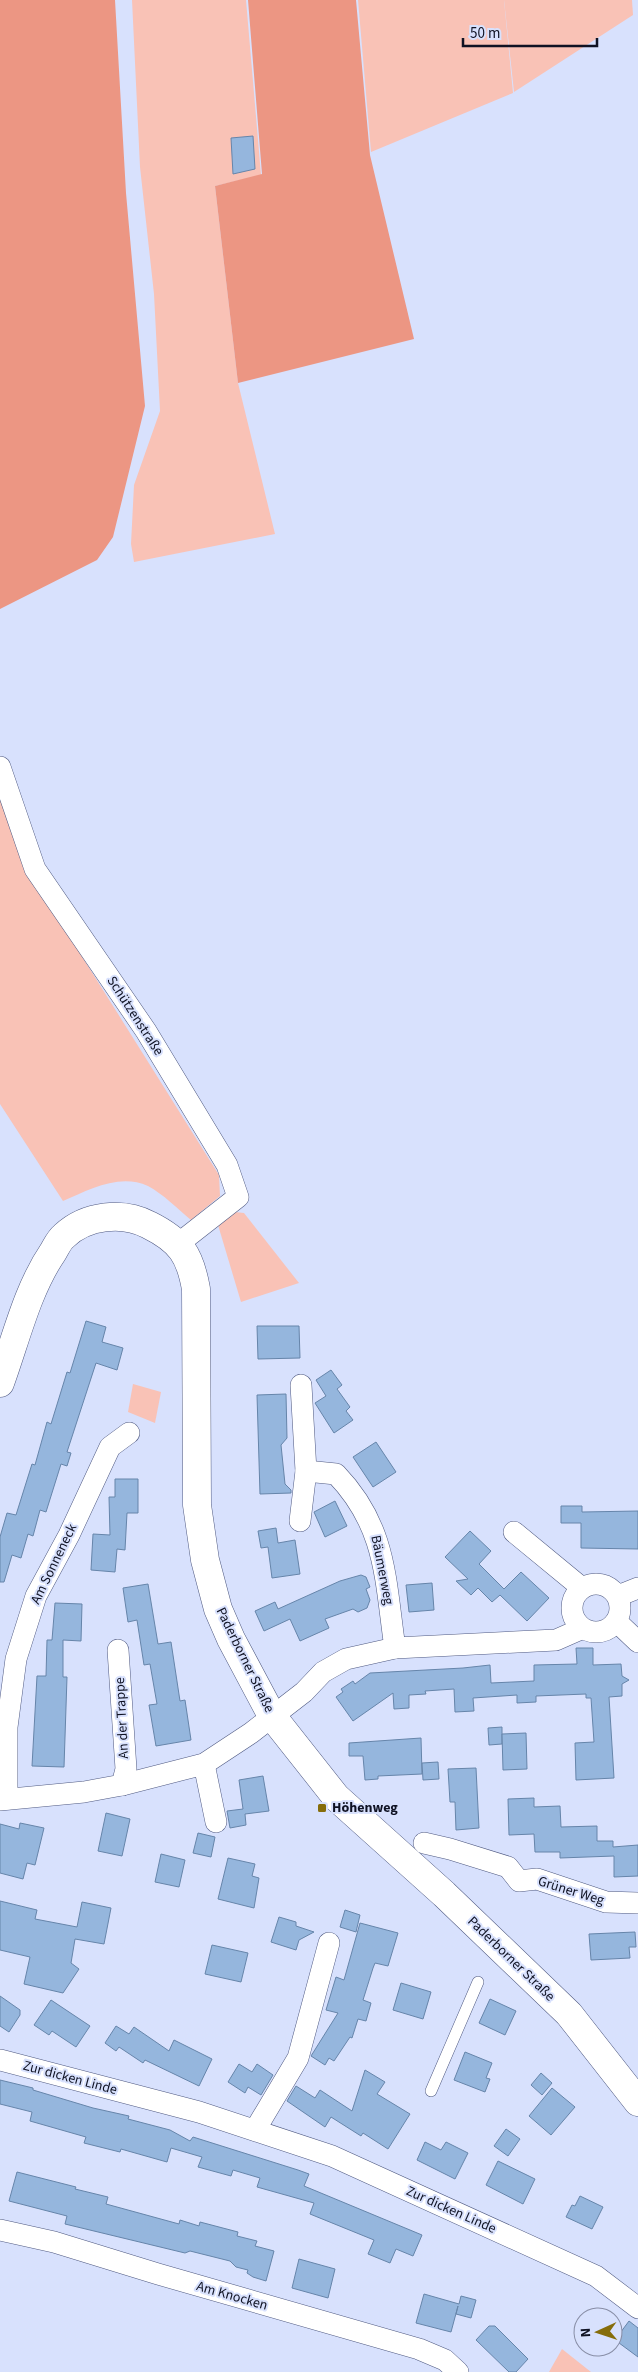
<svg xmlns="http://www.w3.org/2000/svg" width="638" height="2372" font-family="'Source Sans 3',sans-serif">
<rect width="100%" height="100%" fill="#d8e1fd"/>
<g fill="#f9c2b6">
<path d="M132,0H246L261,175L215,186L238,383L275,534L134,562L131,544L134,485L160,411L154,294L140,167Z"/>
<path d="M358,0H504L513,93L371,152Z"/>
<path d="M504,0H632L633,15L514,92Z"/>
<path d="M0,791L29,872L219,1175L220,1196L191,1220C178,1209 163,1194 148,1186C119,1173 89,1190 63,1201L0,1104Z"/>
<path d="M235,1212L244,1213L299,1283L241,1302L218,1225Z"/>
<path d="M133,1384L161,1392L155,1423L128,1412Z"/>
<path d="M562,2349L591,2372H549Z"/>
</g>
<g fill="#ec9683">
<path d="M0,0H115L126,193L145,406L113,537L97,560L0,609Z"/>
<path d="M248,0H356L370,155L414,339L238,383L215,186L262,174Z"/>
</g>
<g fill="#95b6dd" stroke="#6685aa">
<path d="M253,136L255,169L233,174L231,138Z"/>
<path d="M86,1321L106,1327L102,1342L123,1348L117,1370L96,1363L67,1452L71,1453L67,1466L61,1464L46,1512L40,1510L33,1536L28,1534L21,1558L12,1555L4,1582H0V1537L7,1513L16,1515L32,1464L35,1465L47,1422L51,1424L67,1372L70,1373Z"/>
<path d="M257,1326H299L300,1358L258,1359Z"/>
<path d="M331,1370L342,1385L337,1389L350,1407L346,1411L353,1420L334,1433L315,1403L326,1396L316,1380Z"/>
<path d="M286,1394L287,1438L281,1445L285,1484L291,1490V1493L260,1494L257,1395Z"/>
<path d="M376,1442L396,1472L373,1487L353,1457Z"/>
<path d="M115,1479H138V1513H127L125,1550L117,1549L115,1572L91,1570L93,1534L110,1535L109,1497H115Z"/>
<path d="M335,1501L347,1526L325,1537L314,1512Z"/>
<path d="M561,1506H582V1512L638,1511V1549L581,1548V1523H561Z"/>
<path d="M276,1528L278,1543L295,1540L300,1574L272,1578L268,1547L261,1548L258,1531Z"/>
<path d="M470,1531L491,1551L479,1564L504,1589L521,1572L549,1598L527,1621L500,1595L492,1602L478,1588L471,1595L456,1581L468,1579L445,1557Z"/>
<path d="M361,1575L366,1577L370,1587L366,1589L370,1600L367,1608L358,1612L353,1609L325,1619L329,1628L300,1641L290,1619L264,1631L255,1611L275,1602L278,1609L340,1581Z"/>
<path d="M432,1583L434,1610L409,1612L406,1585Z"/>
<path d="M148,1584L158,1644L171,1642L180,1701L185,1700L191,1740L156,1746L149,1705L157,1704L150,1664L144,1665L137,1620L128,1622L123,1588Z"/>
<path d="M55,1603L82,1604L81,1641L63,1640V1677H67L64,1767L32,1766L37,1676H46L47,1640H52Z"/>
<path d="M576,1648H593V1665L621,1664L622,1676L629,1680L622,1684V1696L609,1697L614,1778L576,1780L575,1743L594,1742L591,1698H586V1694L536,1696V1702L517,1703V1695L473,1698L474,1711L455,1712L454,1689L425,1691L426,1694L409,1695V1708L394,1709L393,1693L353,1721L336,1697L343,1692L341,1689L353,1681L355,1684L370,1673L463,1668L490,1665L491,1683L534,1681V1665L577,1664Z"/>
<path d="M502,1727V1744L489,1745L488,1728Z"/>
<path d="M526,1733L527,1769L503,1770L502,1734Z"/>
<path d="M421,1738L422,1774L378,1776V1779L365,1780L363,1756H349V1743Z"/>
<path d="M438,1762L439,1779L423,1780L422,1763Z"/>
<path d="M476,1768L479,1828L456,1830L455,1802H450L448,1769Z"/>
<path d="M263,1776L269,1811L245,1814L246,1825L230,1828L227,1811L243,1809L239,1780Z"/>
<path d="M534,1798V1807L560,1806L561,1827L597,1826V1841H613V1847L638,1845V1876L614,1877V1856L560,1858V1852H535L534,1834L509,1835L508,1799Z"/>
<path d="M106,1813L130,1819L122,1856L98,1851Z"/>
<path d="M20,1823L44,1828L35,1865L27,1863L23,1879L0,1873V1824L19,1829Z"/>
<path d="M198,1833L215,1837L211,1857L193,1853Z"/>
<path d="M161,1854L185,1860L179,1887L155,1882Z"/>
<path d="M228,1858L255,1864L252,1876L259,1878L254,1908L218,1899Z"/>
<path d="M0,1901L37,1910L35,1919L77,1927L82,1902L111,1908L104,1944L75,1939L71,1963L79,1969L63,1993L24,1984L30,1957L0,1950Z"/>
<path d="M345,1910L360,1915L356,1932L340,1927Z"/>
<path d="M279,1917L296,1922V1926L314,1932L299,1940L296,1950L271,1942Z"/>
<path d="M360,1923L398,1933L388,1966L375,1963L373,1968L363,2000L371,2003L366,2021L358,2019L352,2038L350,2037L334,2061L329,2058L325,2065L311,2056L338,2013L326,2010L336,1977L344,1980Z"/>
<path d="M635,1932L636,1947H629L630,1958L591,1960L589,1934Z"/>
<path d="M212,1945L248,1953L241,1982L205,1974Z"/>
<path d="M401,1983L431,1992L423,2019L393,2010Z"/>
<path d="M0,1996L20,2010V2015L9,2032L0,2026Z"/>
<path d="M490,1999L516,2011L505,2035L479,2023Z"/>
<path d="M51,2000L90,2026L76,2047L52,2031L49,2035L34,2025Z"/>
<path d="M116,2026L129,2034L134,2027L169,2051L174,2040L212,2059L199,2086L145,2060L143,2063L119,2047L116,2051L105,2043Z"/>
<path d="M465,2052L492,2063L486,2078L490,2079L485,2092L454,2080Z"/>
<path d="M239,2064L252,2072L257,2064L273,2075L261,2095L248,2087L245,2093L228,2082Z"/>
<path d="M365,2070L385,2082L377,2094L410,2114L388,2149L363,2133L361,2136L331,2117L325,2127L287,2101L296,2086L315,2098L320,2090L352,2111Z"/>
<path d="M541,2073L552,2083L542,2095L531,2085Z"/>
<path d="M0,2080L33,2088V2090L93,2108L129,2116L128,2119L170,2130L190,2141L193,2137L298,2170L309,2174L304,2186L422,2235L413,2256L396,2249L390,2263L368,2254L374,2240L310,2214L314,2203L257,2187L260,2178L233,2170L231,2176L198,2167L202,2157L171,2148L167,2162L121,2149L120,2152L84,2143L86,2137L30,2121L32,2112L0,2104Z"/>
<path d="M552,2088L575,2107L551,2135L529,2116Z"/>
<path d="M506,2129L520,2139L508,2156L494,2146Z"/>
<path d="M425,2142L441,2150L446,2142L468,2153L455,2179L417,2160Z"/>
<path d="M498,2161L535,2179L523,2204L486,2185Z"/>
<path d="M17,2172L76,2187L75,2189L108,2197L106,2204L179,2224L180,2220L199,2226L200,2222L238,2232L237,2236L257,2241L255,2246L274,2251L266,2281L253,2277L247,2273L248,2270L236,2267L230,2261L190,2251L185,2253L65,2224L67,2216L9,2201Z"/>
<path d="M580,2196L603,2207L592,2229L566,2217L572,2205L575,2206Z"/>
<path d="M299,2259L335,2269L328,2298L292,2288Z"/>
<path d="M424,2294L459,2304L461,2296L476,2300L471,2318L456,2314L458,2306L451,2332L416,2323Z"/>
<path d="M629,2321L638,2328V2357L615,2340Z"/>
<path d="M489,2326H495L528,2359L516,2372H509L476,2340Z"/>
</g>
<g fill="none" stroke-linecap="round" stroke-linejoin="round">
<g stroke="#505a82" stroke-width="12">
<path id="service" d="M431,2091L478,1982"/>
</g>
<g stroke="#505a82" stroke-width="22">
<g id="minor">
<path d="M0,767L35,869L146,1031L227,1165L238,1197L178,1244"/>
<path d="M306,1471L336,1474C387,1527 385,1580 395,1648"/>
<path d="M300,1521L306,1471L301,1385"/>
<path d="M514,1532L582,1588"/>
<circle cx="596" cy="1608" r="24"/>
<path d="M618,1596L638,1588"/>
<path d="M617,1622L638,1642"/>
<path d="M118,1650L126,1769L122,1785"/>
<path d="M204,1764L216,1822"/>
<path d="M7,1799V1727L16,1659L36,1596L69,1535L110,1447L129,1433"/>
<path d="M0,1800L84,1792L122,1785L204,1764L251,1733L304,1692L323,1672L346,1659L395,1648L556,1640L581,1629"/>
<path d="M424,1843L450,1849L508,1867L519,1881L537,1879L606,1902L638,1903"/>
<path d="M0,2060L199,2112L332,2156L596,2276L638,2308"/>
<path d="M255,2130L298,2058L329,1943"/>
<path d="M0,2230L54,2242L158,2274L419,2349L445,2360L458,2372"/>
</g>
</g>
<g stroke="#505a82" stroke-width="29">
<path id="secondary" d="M0,1383C16,1339 27,1290 53,1252C56,1247 59,1240 64,1236C86,1215 123,1211 149,1225C181,1241 190,1255 196,1289L197,1505L205,1560L218,1609L231,1639L272,1716L336,1797L444,1894L569,2014L638,2102"/>
</g>
<use href="#service" stroke="#fff" stroke-width="11"/>
<use href="#minor" stroke="#fff" stroke-width="21"/>
<use href="#secondary" stroke="#fff" stroke-width="28"/>
</g>
<rect fill="#866d0b" stroke="#d8e1fd" stroke-width="2" x="317" y="1803" width="10" height="10" rx="2.5"/>
<g text-anchor="middle" dominant-baseline="central" stroke-width="4" stroke-linejoin="round" paint-order="stroke">
<g font-size="14" fill="#0f1223" stroke="#d8e1fd">
<text transform="translate(135 1016) rotate(57)">Schützenstraße</text>
<text transform="translate(54 1564) rotate(-64)">Am Sonneneck</text>
<text transform="translate(382 1570) rotate(79)">Bäumerweg</text>
<text transform="translate(245 1660) rotate(64)">Paderborner Straße</text>
<text transform="translate(122 1718) rotate(-93)">An der Trappe</text>
<text transform="translate(571 1891) rotate(17)">Grüner Weg</text>
<text transform="translate(511 1959) rotate(44)">Paderborner Straße</text>
<text transform="translate(70 2078) rotate(15)">Zur dicken Linde</text>
<text transform="translate(451 2210) rotate(24)">Zur dicken Linde</text>
<text transform="translate(232 2296) rotate(16)">Am Knocken</text>
</g>
<g font-size="14" font-weight="bold" fill="#0f1223" stroke="#d8e1fd" text-anchor="start">
<text x="332" y="1808">Höhenweg</text>
</g>
</g>
<g transform="translate(598 2332) rotate(267)"><circle r="24" fill="#d8e1fd" stroke="#888ea6"/>
<path d="M0-4L9 19L0 12L-9 19Z" fill="#866d0b"/>
<text y="-8" font-size="14" font-weight="bold" text-anchor="middle" fill="#0f1223">N</text>
</g>
<path d="M463 38v8h134v-8" fill="none" stroke="#0f1223" stroke-width="2.5"/>
<text x="470" y="38" font-size="15" fill="#0f1223" stroke="#d8e1fd" stroke-width="4" paint-order="stroke">50 m</text>
</svg>
